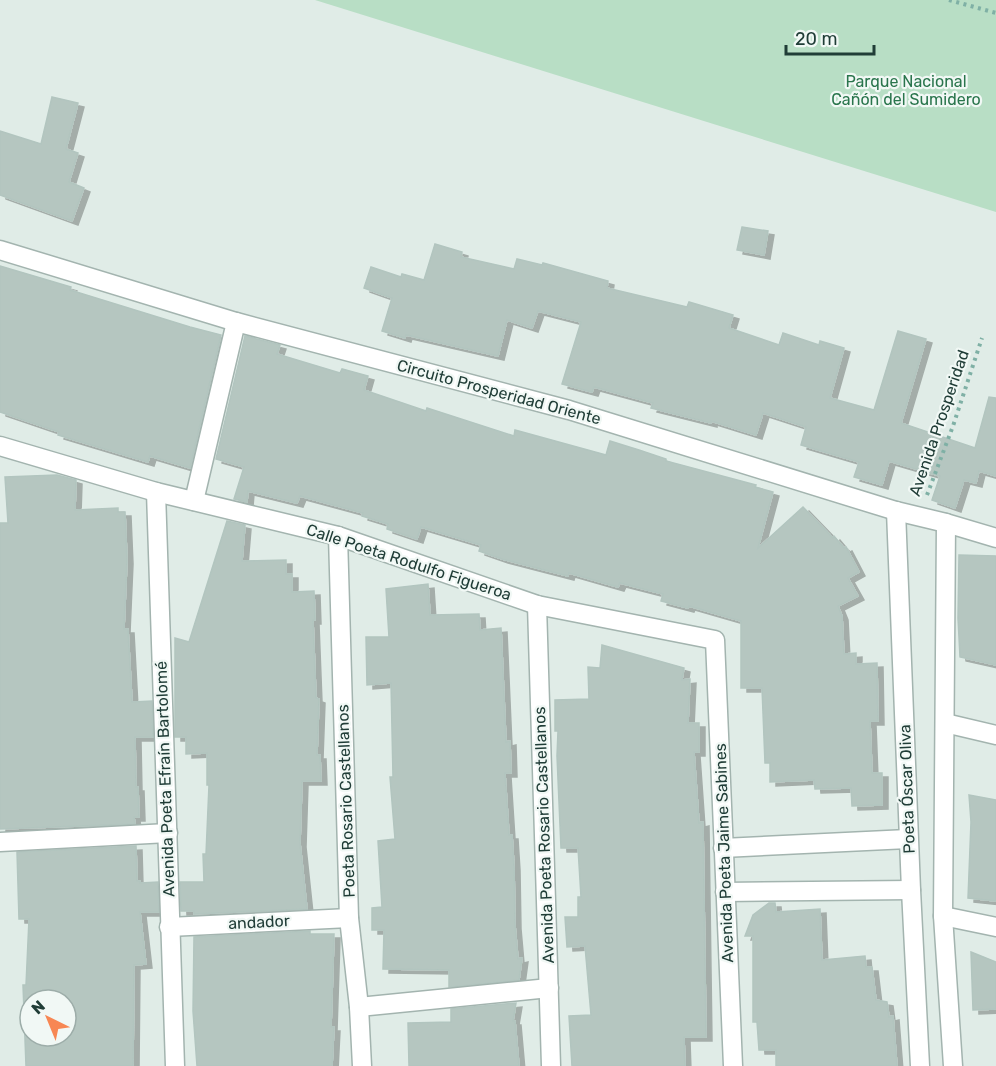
<svg xmlns="http://www.w3.org/2000/svg" width="996" height="1066" font-family="Rubik,sans-serif">
<defs>
<filter id="shadow"><feDropShadow dx="6" dy="4" stdDeviation="0" flood-color="#0004"/></filter>
</defs>
<rect width="100%" height="100%" fill="#e0ece7"/>
<path fill="#b8dec5" d="M315,0H996V212Z"/>
<g fill="#b5c6c0" stroke="#b2c5bf" stroke-width="1.5" fill-rule="evenodd" filter="url(#shadow)">
<path d="M52,97L78,103L66,149L78,153L69,182L84,188L72,221L0,195V131L41,144Z"/>
<path d="M742,227L768,231L764,255L737,250Z"/>
<path d="M435,244L462,252L461,257L514,269L517,259L542,265L543,263L608,281L607,288L687,307L689,302L733,315L729,328L779,345L783,333L819,345L820,341L844,348L830,398L874,410L898,331L926,339L901,423L975,448L989,397L996,398V476L979,471L976,483L964,480L955,508L932,500L940,476L889,461L882,485L854,477L859,462L801,445L806,427L763,413L756,435L711,421V423L651,408L653,403L594,387L592,392L562,384L581,322L538,311L532,328L507,320L498,356L406,335L405,338L382,331L392,298L364,288L371,267L401,277L402,274L424,280Z"/>
<path d="M0,266L71,287L70,290L190,327L221,335L190,468L150,456L148,462L58,435L59,432L0,412Z"/>
<path d="M245,336L280,345L277,354L340,373L342,369L368,376L364,390L426,411L427,408L514,436L515,430L606,455L610,441L639,450L666,459V461L756,485L755,487L773,492L758,548L803,507L833,538L834,536L844,548L846,547L859,572L848,578L858,596L838,606L842,616L844,654L856,653V664L877,663L878,721H870L872,773H882V805L852,806L851,788L815,789L814,780L770,782V763H765L762,688H741V621L689,606L688,608L661,601L663,594L620,583L618,587L569,573L568,576L502,559L479,551L481,545L421,527L417,539L387,529L388,524L362,516L363,513L300,496L297,503L248,491L247,502L234,499L244,467L216,459Z"/>
<path d="M57,475L76,480L75,510L118,508V512H125L127,560L124,629H128L132,702L152,701L153,737H135L136,787H138L139,817H134L135,824L0,829V523H8L5,477Z"/>
<path d="M227,521L245,525L242,561L286,560V574H292V592L314,591L315,620H313L316,698L319,699L317,755H320L321,781H302L300,843L307,909L194,914V911H181L180,882H204L203,854H206L209,785H207V753L186,754V737H175V638L189,642Z"/>
<path d="M959,555L996,556V665L960,657L958,618Z"/>
<path d="M428,584L430,615L479,614L480,630L501,628L506,742L510,741L511,773H505L509,835H512L514,866L515,925L518,959L522,958L519,980L449,987V970L383,969L384,930H372V908L382,907L378,841L395,839L390,777H393L391,683L367,685L366,637H389L386,589Z"/>
<path d="M602,645L684,668L682,680L690,679L688,723H699V752H694L699,823L703,822L706,1037H684L685,1066H572L569,1016L591,1015L585,946L567,947L565,917H578V897H581L578,848H561L557,756L558,731H555V700L589,699L588,667L600,668Z"/>
<path d="M969,795L996,800V901L968,898L971,822Z"/>
<path d="M136,846L137,881H140V883L158,882L159,912H140L146,964L134,965L133,1066H26L23,985H26L29,919H19L17,852ZM30,1000H66V1036H30Z"/>
<path d="M769,903H775L776,912L820,909L822,960L865,956L866,967H872L876,1000L887,1002L889,1017L893,1016L897,1066H776V1050H759L757,1022H753V936H745L753,915Z"/>
<path d="M310,931V934H334L331,1027H334L332,1066H197L193,1011L194,937Z"/>
<path d="M971,952L996,962V1009L973,1010Z"/>
<path d="M516,1003L513,1021H515L519,1066H409L408,1023L451,1022V1009Z"/>
</g>
<g fill="none" stroke-linecap="round" stroke-linejoin="round">
<g stroke="#a3b4af" stroke-width="21">
<g id="pedestrian">
<path d="M194,501L236,322"/>
<path d="M0,842L168,833"/>
<path d="M169,927L349,918"/>
<path d="M359,1007L549,988"/>
</g>
</g>
<g stroke="#a3b4af" stroke-width="21">
<g id="minor">
<path d="M0,250L236,322L569,410L896,511L946,523L996,538"/>
<path d="M0,446L156,492L338,536L537,605L715,640L733,1066"/>
<path d="M156,492L175,1066"/>
<path d="M896,511L911,890L920,1066"/>
<path d="M946,523L943,916L953,1066"/>
<path d="M338,536L349,918L359,1007L362,1066"/>
<path d="M537,605L551,1066"/>
<path d="M945,723L996,735"/>
<path d="M723,848L908,839"/>
<path d="M725,892L911,890"/>
<path d="M943,916L996,927"/>
</g>
</g>
<g stroke="#7fb0a5" stroke-width="4" stroke-dasharray="3 4.5" stroke-linecap="butt">
<path d="M949,0L996,13"/>
<path d="M927,495L953,426L982,338"/>
</g>
<use href="#pedestrian" stroke="#fff" stroke-width="18"/>
<use href="#minor" stroke="#fff" stroke-width="18"/>
</g>
<g text-anchor="middle" dominant-baseline="central" stroke-width="4.5" stroke-linejoin="round" paint-order="stroke">
<g font-size="16" fill="#29754c" stroke="#f1f8f5">
<text x="906" y="81">Parque Nacional<tspan x="906" dy="18">Cañón del Sumidero</tspan></text>
</g>
<g font-size="16" fill="#203d37" stroke="#f1f8f5">
<text transform="translate(499 392) rotate(15)">Circuito Prosperidad Oriente</text>
<text transform="translate(939 423) rotate(-71)">Avenida Prosperidad</text>
<text transform="translate(409 562) rotate(18)">Calle Poeta Rodulfo Figueroa</text>
<text transform="translate(165 779) rotate(-92)">Avenida Poeta Efraín Bartolomé</text>
<text transform="translate(907 789) rotate(-92)">Poeta Óscar Oliva</text>
<text transform="translate(346 801) rotate(-92)">Poeta Rosario Castellanos</text>
<text transform="translate(544 835) rotate(-92)">Avenida Poeta Rosario Castellanos</text>
<text transform="translate(724 853) rotate(-92)">Avenida Poeta Jaime Sabines</text>
<text transform="translate(259 922) rotate(-3)">andador</text>
</g>
</g>
<g transform="translate(48 1018) rotate(317)"><circle r="28" fill="#f1f8f5" stroke="#9dada9" stroke-width="1.5"/>
<path d="M0-4.5L10 22L0 15L-10 22Z" fill="#f78753"/>
<text y="-9" font-size="16" font-weight="bold" text-anchor="middle" fill="#203d37">N</text>
</g>
<path d="M786 45v9h88v-9" fill="none" stroke="#203d37" stroke-width="3"/>
<text x="795" y="45" font-size="18" fill="#203d37" stroke="#f1f8f5" stroke-width="4.5" paint-order="stroke">20 m</text>
</svg>
